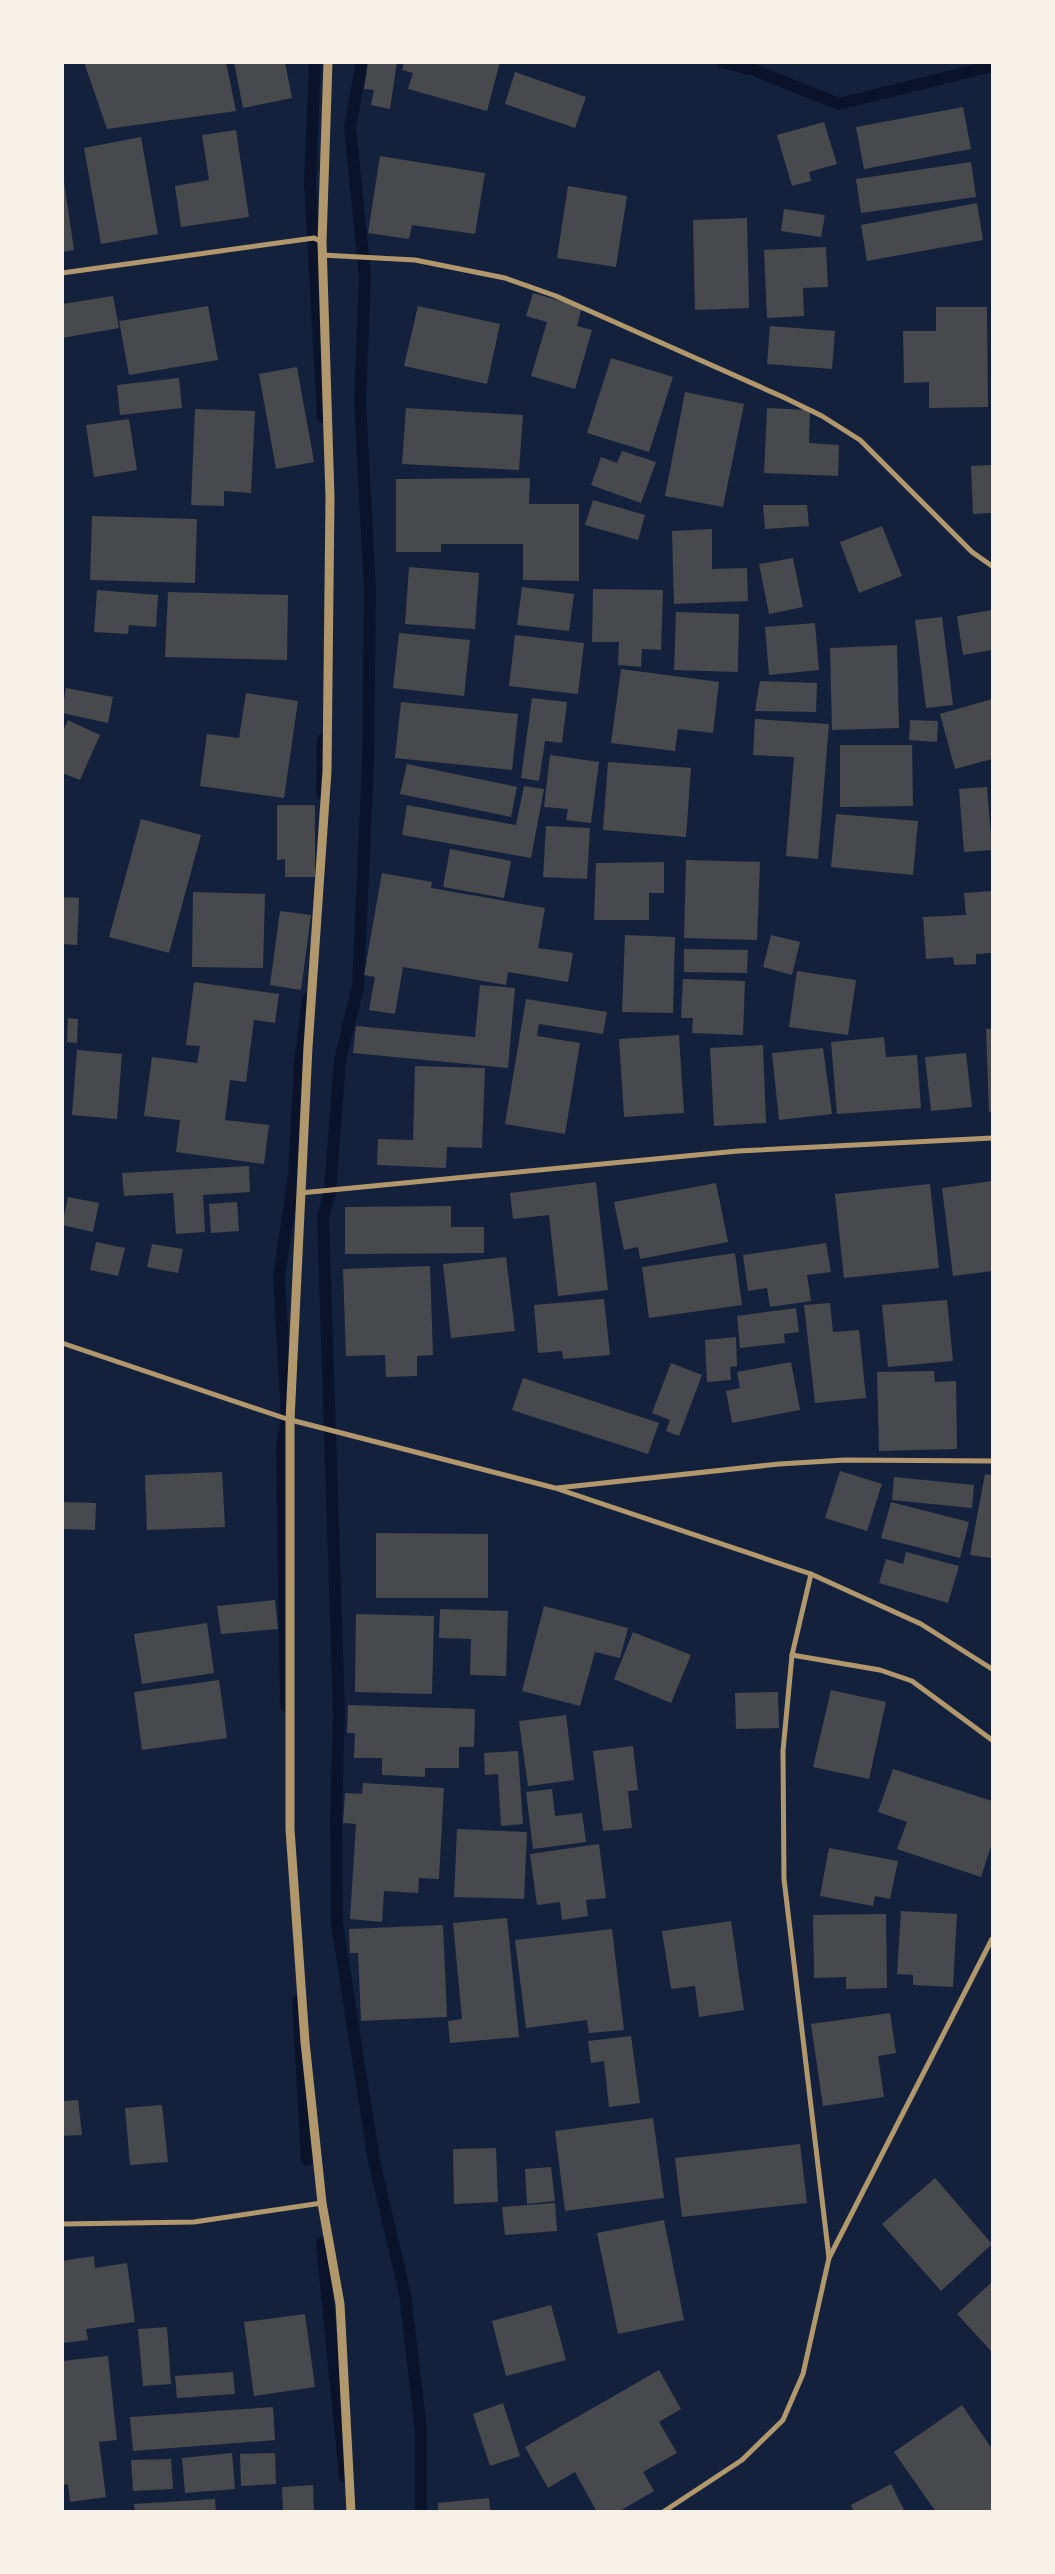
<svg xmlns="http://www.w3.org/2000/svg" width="1055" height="2574" font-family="'Varela Round',sans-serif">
<rect width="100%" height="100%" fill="#14213d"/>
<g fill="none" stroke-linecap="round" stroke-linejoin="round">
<g stroke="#0b132b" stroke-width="12">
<path d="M315,62L310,182L323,417"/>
<path d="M362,62L350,127L365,277L360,401L370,591L368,762L358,987L340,1060L330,1192L323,1217L339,1712L336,1818L337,1924L374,2161L405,2294L421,2430V2512"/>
<path d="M722,62L754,70L839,104L992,66"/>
<path d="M322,794L323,739"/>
<path d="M286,1706L282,1447L287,1419L279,1276L294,1176L300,1063L308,999"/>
<path d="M298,2001L307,2160"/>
<path d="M322,2243L345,2477"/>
</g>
</g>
<g fill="#48494c">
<path d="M84,62H226L236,111L107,129Z"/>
<path d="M234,62H285L292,98L243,108Z"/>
<path d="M368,62H397L390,109L371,105L374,90L364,89Z"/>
<path d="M404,62H500L487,111L408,89L413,73L402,70Z"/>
<path d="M515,72L586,97L575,128L505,104Z"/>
<path d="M963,107L971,149L864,169L856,127Z"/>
<path d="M824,122L837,164L809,172L811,181L792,186L777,135Z"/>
<path d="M236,130L249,217L181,227L175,186L209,180L202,135Z"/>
<path d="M141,137L158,234L101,244L84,148Z"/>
<path d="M380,156L485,173L475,234L412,225L409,239L368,233Z"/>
<path d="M971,162L976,197L861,213L856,179Z"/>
<path d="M62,168L74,250L62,252Z"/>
<path d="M568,186L627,196L616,267L557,258Z"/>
<path d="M977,203L983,240L867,261L861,225Z"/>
<path d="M784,209L825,215L821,237L781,231Z"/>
<path d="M747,218L749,308L695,310L693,220Z"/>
<path d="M826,247L828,287L803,288L804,316L767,318L764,250Z"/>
<path d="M533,293L582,307L577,326L592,330L575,389L531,376L547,322L526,316Z"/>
<path d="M113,296L119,328L62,338V304Z"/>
<path d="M208,306L218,360L129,375L119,321Z"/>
<path d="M418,306L500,324L487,384L404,366Z"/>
<path d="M936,307H987L988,407L929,408V382L904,383L903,331H936Z"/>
<path d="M770,326L835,331L832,369L767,364Z"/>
<path d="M611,358L673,377L649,452L587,433Z"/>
<path d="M297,367L314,462L276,469L259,374Z"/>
<path d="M179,378L182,408L120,415L117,385Z"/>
<path d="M685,392L744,404L723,507L665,496Z"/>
<path d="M406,408L523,415L519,470L402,464Z"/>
<path d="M767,408L810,410L809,443L839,445L838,476L764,473Z"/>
<path d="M195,409L255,411L251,493L224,491V506L191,505Z"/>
<path d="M129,419L137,470L94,477L86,425Z"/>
<path d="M622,451L656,462L641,503L591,485L601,457L617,463Z"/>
<path d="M992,465V513L973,514L971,466Z"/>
<path d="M530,478L529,504H579V581L523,580V544H441V552H396V479Z"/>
<path d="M593,500L645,515L638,540L585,525Z"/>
<path d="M763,505H807L809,526L765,529Z"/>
<path d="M92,516L197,519L195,583L90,580Z"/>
<path d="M882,526L902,576L859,593L840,542Z"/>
<path d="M712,529V569L747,568L748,601L674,604L672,531Z"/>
<path d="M793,558L803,607L769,614L759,564Z"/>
<path d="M409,567L479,573L475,629L405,624Z"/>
<path d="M522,587L574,594L569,631L517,625Z"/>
<path d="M593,589L663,590L661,650L642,649L641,667L618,665L619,642H592Z"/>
<path d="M97,590L158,595L156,627L129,625L128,634L94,632Z"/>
<path d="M168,592L288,595L287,660L165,657Z"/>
<path d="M992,610V650L963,655L957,616Z"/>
<path d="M676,612L739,614L738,672L674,670Z"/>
<path d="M942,617L953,705L926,708L915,620Z"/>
<path d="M815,623L819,670L769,675L765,627Z"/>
<path d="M399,633L470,640L464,696L393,688Z"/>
<path d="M515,635L584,643L578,694L509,686Z"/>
<path d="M897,645L899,728L832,730L830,648Z"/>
<path d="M621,669L719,682L713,733L678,729L675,751L611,743Z"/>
<path d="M760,681L817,683L816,712L755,711Z"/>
<path d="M66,688L113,697L108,723L62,713Z"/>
<path d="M246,693L298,701L284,798L200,786L207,734L239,738Z"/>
<path d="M532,698L567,702L562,743L545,741L539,781L521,778Z"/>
<path d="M992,699V759L955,769L940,714Z"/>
<path d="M401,702L518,714L512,770L395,758Z"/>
<path d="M755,719L829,724L818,859L786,856L794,757L753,755Z"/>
<path d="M68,720L100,735L80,780L62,773V733Z"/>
<path d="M910,720L938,721L937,742L909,740Z"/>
<path d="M840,745H912L913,806L840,807Z"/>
<path d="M550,755L599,762L591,823L566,820L568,809L544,807Z"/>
<path d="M608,762L691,768L686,837L603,830Z"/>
<path d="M407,764L517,787L511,817L400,794Z"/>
<path d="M524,786L544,789L531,858L402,835L407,805L516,825Z"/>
<path d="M987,787L992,850L964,852L959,789Z"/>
<path d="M277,805H315V877H285V859L277,860Z"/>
<path d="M836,814L918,821L913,875L831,867Z"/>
<path d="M141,819L201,835L169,953L109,937Z"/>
<path d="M546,826L590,828L587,879L543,877Z"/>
<path d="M450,849L511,861L504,898L443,887Z"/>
<path d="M686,860L760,862L757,940L684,938Z"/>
<path d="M664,862V893H649V920H594L596,863Z"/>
<path d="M382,873L432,882L431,888L545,908L538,948L573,953L568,982L508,972L506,985L403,967L395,1014L369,1010L375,977L364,975Z"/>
<path d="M992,891V953L976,954V964L954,965L953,957L926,959L923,917L966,915L964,893Z"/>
<path d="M193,892L265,894L263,968L192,967Z"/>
<path d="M62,897L79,898L77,945L62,944Z"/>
<path d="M280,911L311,915L301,990L270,985Z"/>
<path d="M625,935L675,937L673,1013L622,1012Z"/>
<path d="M771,935L800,942L792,975L763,967Z"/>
<path d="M684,949L748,950L747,973L684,972Z"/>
<path d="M797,971L856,980L848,1035L789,1027Z"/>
<path d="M683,979L745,981L743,1035L692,1033L693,1018H681Z"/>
<path d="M194,982L279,994L275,1023L254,1020L246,1082L230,1080L225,1120L269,1125L264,1164L176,1152L180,1120L144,1116L152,1057L197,1063L200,1046L186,1045Z"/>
<path d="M480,985L515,988L508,1068L353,1053L356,1026L475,1037Z"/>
<path d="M526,999L607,1012L603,1034L539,1024L537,1036L580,1043L565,1134L505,1124Z"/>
<path d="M68,1018L78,1019L77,1043L67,1042Z"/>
<path d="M986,1029H992V1111L989,1112Z"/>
<path d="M679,1035L684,1113L624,1117L619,1039Z"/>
<path d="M884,1037L886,1057L917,1055L921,1108L837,1114L831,1042Z"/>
<path d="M763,1045L766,1123L714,1126L710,1048Z"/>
<path d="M823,1048L832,1114L779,1120L772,1053Z"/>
<path d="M77,1050L122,1054L117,1119L72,1115Z"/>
<path d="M966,1053L972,1107L931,1111L925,1057Z"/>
<path d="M415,1066L485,1068L482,1148L447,1147L446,1168L377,1165L378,1139L413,1140Z"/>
<path d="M249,1166L250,1192L203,1195L205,1232L176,1234L173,1193L124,1196L122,1173Z"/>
<path d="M992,1181V1271L953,1276L942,1188Z"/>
<path d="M596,1182L608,1290L558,1296L549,1215L513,1219L510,1193Z"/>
<path d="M716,1183L728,1242L640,1259L638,1247L624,1250L614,1202Z"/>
<path d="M930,1184L939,1268L844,1278L835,1194Z"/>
<path d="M68,1197L99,1203L93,1232L62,1225Z"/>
<path d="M237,1202L239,1231L211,1233L209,1204Z"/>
<path d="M451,1206V1227H484V1253L345,1254V1207Z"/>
<path d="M96,1242L125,1248L118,1276L90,1270Z"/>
<path d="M826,1243L831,1272L807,1275L811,1301L770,1307L767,1288L748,1291L743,1255Z"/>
<path d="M152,1244L183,1249L178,1273L147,1267Z"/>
<path d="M735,1253L742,1305L649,1318L642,1267Z"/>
<path d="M506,1257L515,1331L451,1338L443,1264Z"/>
<path d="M430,1266L433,1355L417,1356V1376L386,1377L385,1355L346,1356L343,1269Z"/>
<path d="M604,1299L610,1355L563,1359L562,1351L538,1353L534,1305Z"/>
<path d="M947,1300L953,1361L888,1367L882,1305Z"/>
<path d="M830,1303L833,1332L859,1330L866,1398L815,1403L804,1305Z"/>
<path d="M796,1308L799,1332L784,1334L785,1343L740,1348L737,1316Z"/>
<path d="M736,1337L737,1366L730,1367L731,1380L707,1382L705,1340Z"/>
<path d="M791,1362L800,1410L732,1423L726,1391L740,1388L737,1372Z"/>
<path d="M671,1363L702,1375L679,1436L666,1431L670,1420L652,1413Z"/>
<path d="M934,1371L935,1382L956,1381L957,1449L879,1451L877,1372Z"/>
<path d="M523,1378L659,1423L648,1454L512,1410Z"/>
<path d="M840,1471L882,1484L867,1531L825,1518Z"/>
<path d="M222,1472L225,1527L147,1530L145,1475Z"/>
<path d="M985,1474L992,1475L991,1558L970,1555Z"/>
<path d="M894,1477L974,1485L972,1508L892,1500Z"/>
<path d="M62,1502L96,1503L95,1530L62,1529Z"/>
<path d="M891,1502L969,1522L960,1558L881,1538Z"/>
<path d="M376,1533L488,1534V1598H376Z"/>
<path d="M906,1552L959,1566L948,1603L879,1583L886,1559L903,1564Z"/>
<path d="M275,1600L278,1629L221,1634L217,1606Z"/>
<path d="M544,1606L628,1628L620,1658L595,1652L580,1706L522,1691Z"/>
<path d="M440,1609L508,1611L506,1676L470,1675L471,1639L439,1638Z"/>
<path d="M356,1614L434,1616L432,1694L355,1692Z"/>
<path d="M207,1623L214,1673L142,1684L134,1634Z"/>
<path d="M633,1632L691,1655L671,1703L614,1679Z"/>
<path d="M219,1680L227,1738L142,1750L134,1692Z"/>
<path d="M831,1690L886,1702L869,1779L813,1767Z"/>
<path d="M778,1692L779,1728L736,1729L735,1693Z"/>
<path d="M348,1705L475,1709L474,1747H459V1768H425V1777L382,1775V1758H354L355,1733H347Z"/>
<path d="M566,1715L574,1780L528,1786L519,1721Z"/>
<path d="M633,1746L638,1790L628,1791L632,1828L603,1831L593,1751Z"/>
<path d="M518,1751L523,1824L501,1826L498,1774L485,1775L484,1753Z"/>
<path d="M893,1769L992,1801V1843L981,1877L897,1849L907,1822L878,1812Z"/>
<path d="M363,1783L444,1788L439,1879L419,1878L418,1893L384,1891L382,1922L350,1919L356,1824L343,1823L345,1793L362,1794Z"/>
<path d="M552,1789L555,1816L582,1813L586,1842L533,1849L526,1792Z"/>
<path d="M457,1829L527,1832L524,1899L454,1897Z"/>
<path d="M599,1844L606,1898L586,1900L588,1916L562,1920L560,1902L537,1905L530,1854Z"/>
<path d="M829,1848L898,1861L890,1899L875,1896L873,1906L820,1896Z"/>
<path d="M901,1911L957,1914L953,1987L913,1985V1975L897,1974Z"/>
<path d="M886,1914L887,1988L846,1989V1977L814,1978L813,1915Z"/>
<path d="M507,1918L519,2037L450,2043L448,2021L462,2019L453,1923Z"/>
<path d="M731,1921L744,2010L699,2017L695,1986L671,1989L662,1931Z"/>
<path d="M443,1925L447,2017L361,2021L358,1953H350L349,1929Z"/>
<path d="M612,1929L624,2030L589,2033L587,2020L526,2028L515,1940Z"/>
<path d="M890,2013L896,2053L878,2056L884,2097L823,2106L811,2024Z"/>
<path d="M631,2036L640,2103L609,2107L604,2061L591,2063L588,2041Z"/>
<path d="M78,2100L82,2135L62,2136V2101Z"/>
<path d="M162,2105L168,2162L130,2165L125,2108Z"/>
<path d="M653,2118L664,2198L565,2211L555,2131Z"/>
<path d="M800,2144L807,2203L682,2217L675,2158Z"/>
<path d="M496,2148L498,2202L454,2204L453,2149Z"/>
<path d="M551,2167L555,2201L527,2204L525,2169Z"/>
<path d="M935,2178L992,2244L941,2291L882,2224Z"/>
<path d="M555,2203L557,2231L505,2235L502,2207Z"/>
<path d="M664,2220L684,2320L618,2334L597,2233Z"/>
<path d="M94,2256L95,2268L127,2263L135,2322L86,2329L88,2340L62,2343V2261Z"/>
<path d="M992,2282V2352L957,2314Z"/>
<path d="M551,2305L566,2360L506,2376L492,2321Z"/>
<path d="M305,2314L315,2387L254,2396L244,2322Z"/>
<path d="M167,2327L171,2384L143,2386L138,2329Z"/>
<path d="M108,2356L117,2440L99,2442L106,2497L70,2502L68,2484L62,2485V2361Z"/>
<path d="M659,2370L681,2409L659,2422L677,2453L643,2472L654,2491L618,2512H597L575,2472L548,2488L525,2447Z"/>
<path d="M233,2372L235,2394L177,2398L175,2376Z"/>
<path d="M503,2403L520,2456L490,2466L473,2414Z"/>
<path d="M962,2405L992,2449V2512H936L894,2452Z"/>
<path d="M273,2407L275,2440L133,2451L130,2417Z"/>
<path d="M232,2453L235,2489L185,2493L182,2458Z"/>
<path d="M275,2453L276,2484L241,2486L240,2454Z"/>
<path d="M171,2459L173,2489L133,2491L131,2460Z"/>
<path d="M891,2484L905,2512H854L851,2505Z"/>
<path d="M313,2485L314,2512H283L282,2487Z"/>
<path d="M489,2498L490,2512H438V2503Z"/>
<path d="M215,2499L216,2512H135L134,2504Z"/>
</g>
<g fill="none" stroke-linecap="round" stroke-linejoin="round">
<g stroke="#b1986c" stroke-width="5">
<path d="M322,255L415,260L505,278L556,296L783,397L822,416L860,440L972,552L992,566"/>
<path d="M62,273L314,238L322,242"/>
<path d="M300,1193L738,1151L992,1138"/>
<path d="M62,1343L287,1419L555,1488L811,1574L921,1624L992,1669"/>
<path d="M557,1488L779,1464L845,1460L992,1461"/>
<path d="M811,1574L792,1655L783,1751L784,1879L829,2258"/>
<path d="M792,1655L880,1670L912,1681L992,1740"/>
<path d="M62,2224L194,2222L322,2203"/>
<path d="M663,2512L742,2460L783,2420L803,2374L829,2258L992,1939"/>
</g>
<path stroke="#b1986c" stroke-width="9" d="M328,62L322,242L330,497L327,771L308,1047L290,1420V1829L305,2042L322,2203L340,2304L351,2512"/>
</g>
<rect width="1055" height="2574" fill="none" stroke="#f6f1e7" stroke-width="128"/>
</svg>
